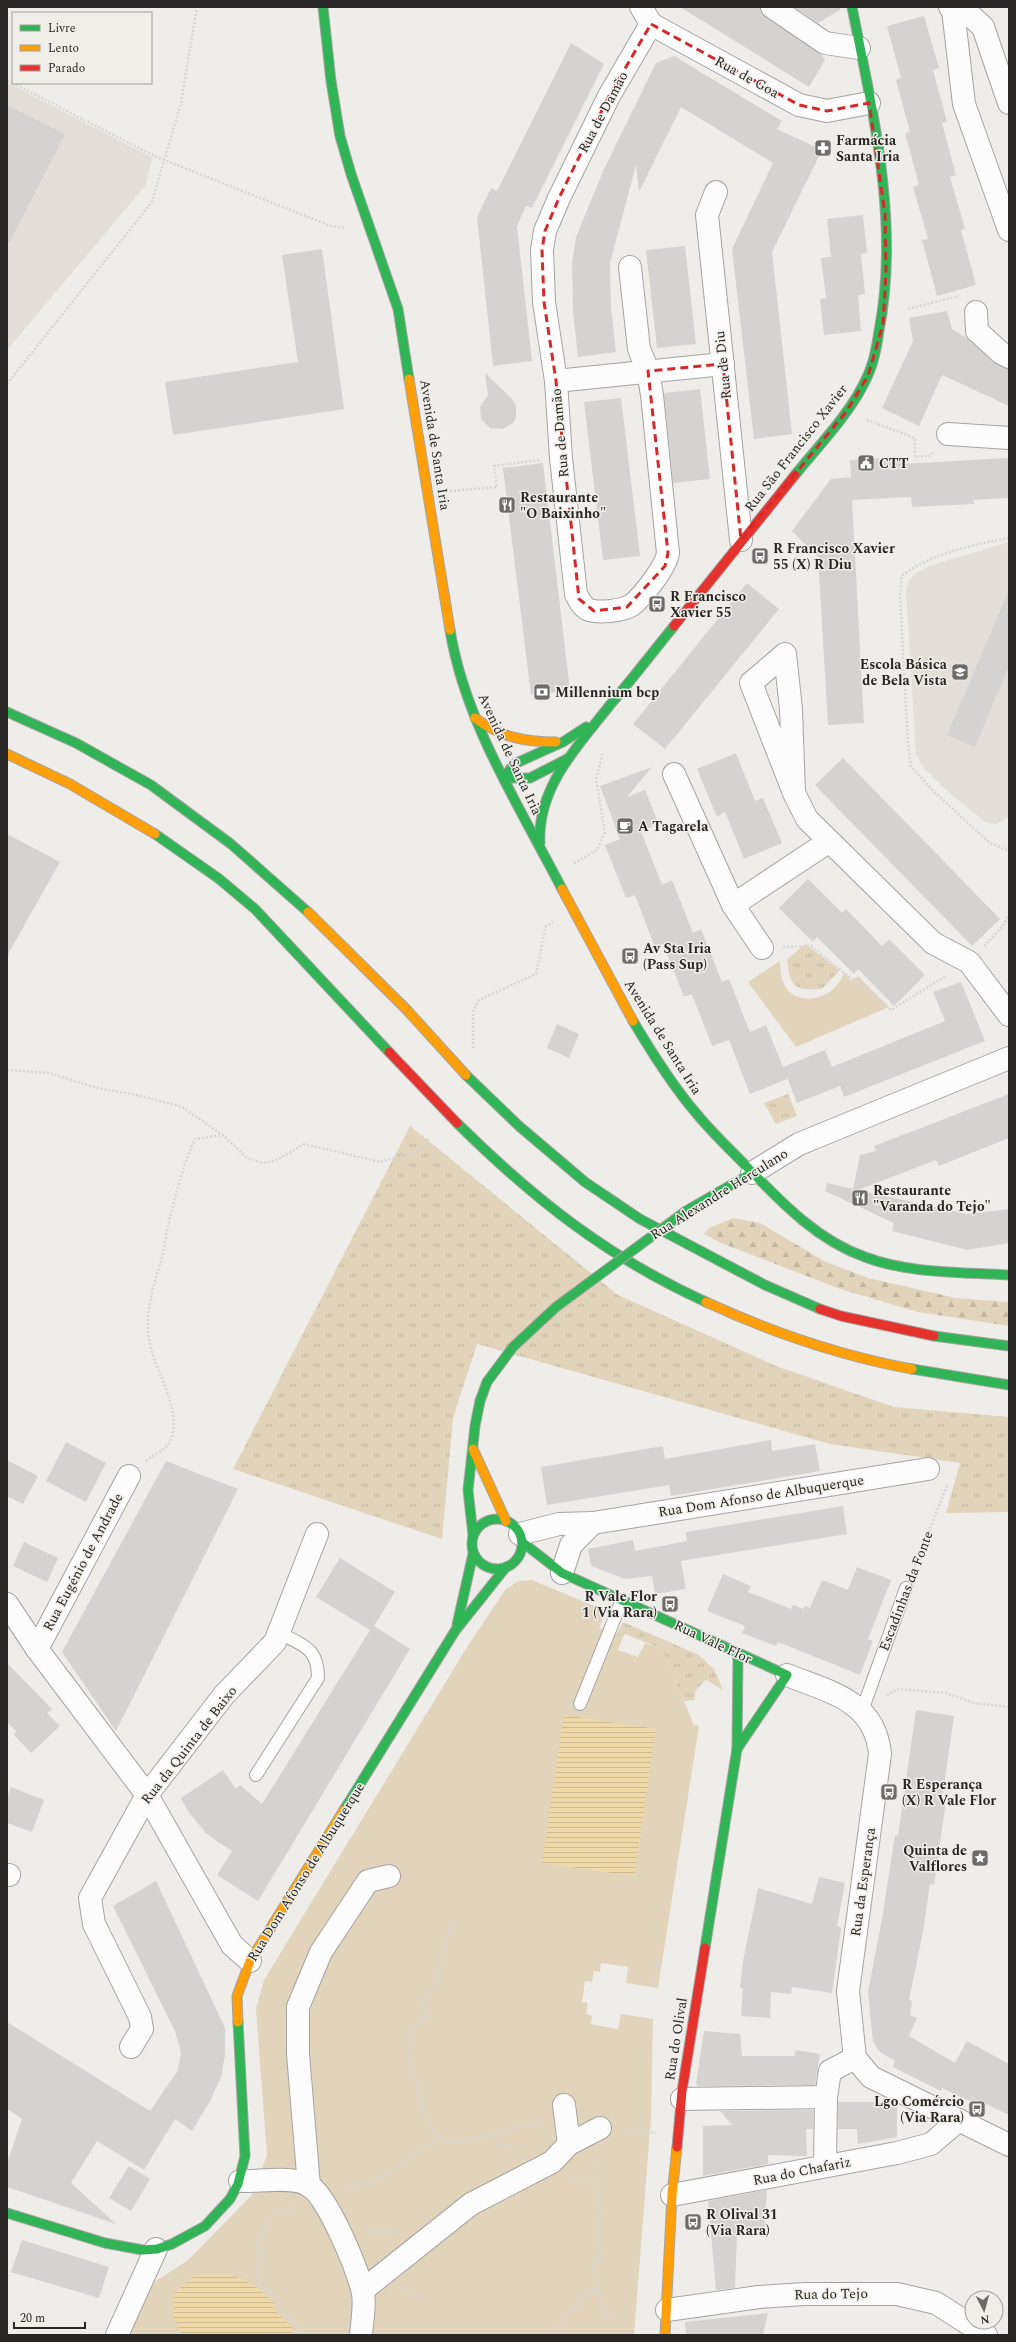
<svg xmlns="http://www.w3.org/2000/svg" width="1016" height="2342" font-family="Spectral,serif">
<defs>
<pattern id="grass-tufts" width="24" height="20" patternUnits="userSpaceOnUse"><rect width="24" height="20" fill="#e2d4ba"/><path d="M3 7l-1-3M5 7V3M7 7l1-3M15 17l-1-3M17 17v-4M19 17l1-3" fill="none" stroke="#c2b6a0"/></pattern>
<pattern id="forest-firs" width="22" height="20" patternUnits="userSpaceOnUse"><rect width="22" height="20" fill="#e2d4ba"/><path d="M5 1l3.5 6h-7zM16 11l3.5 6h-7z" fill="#c2b6a0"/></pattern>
<pattern id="water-rules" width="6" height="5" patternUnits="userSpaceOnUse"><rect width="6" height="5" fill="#f0d9a9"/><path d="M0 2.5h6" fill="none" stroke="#ceba91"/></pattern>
</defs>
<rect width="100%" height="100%" fill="#efedea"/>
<g fill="#e3ded8">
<path d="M7,82L153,158L145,186L7,350Z"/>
<path d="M1009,542V817L996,824L985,822L945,789L923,767L916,754L906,590L909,580L916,573L929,566Z"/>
</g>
<g fill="url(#grass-tufts)">
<path d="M805,944L840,970L822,989C794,991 790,987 787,959Z"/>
<path d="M788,1094L797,1116L776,1124L764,1103Z"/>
<path d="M410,1126L618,1295L776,1366L894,1407L1009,1417V1512L946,1513L960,1463L830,1444L477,1344L453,1418L442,1539L233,1469Z"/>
<path d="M623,1622L699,1655L714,1669L723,1690L706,1680L695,1691V1700L684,1701L662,1649L625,1634L623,1637L616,1635Z"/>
</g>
<path fill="url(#forest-firs)" d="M733,1218L760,1223L826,1262L868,1278L956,1298L1009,1302V1326L918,1312L840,1289L721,1243L704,1234L709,1228Z"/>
<g fill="#e2d4ba">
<path d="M780,961C781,971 781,986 791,993C810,1007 839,993 844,972L851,981L858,976L889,1007L796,1047L748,982Z"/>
<path d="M532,1580L606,1611L599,1628L623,1637L618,1650L638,1657L645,1643L662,1649L694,1725L699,1726L658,1988L626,1983L628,1967L601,1963L600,1972L594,1971L592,1982L585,1981L582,2002L588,2003L586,2014L592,2016L591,2024L618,2029L621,2014L653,2019L651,2118L634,2335H129L151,2284L187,2261L251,2196L267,2156L256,2009L264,1980L469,1644L505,1590L518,1581Z"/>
</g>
<g fill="url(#water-rules)">
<path d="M564,1715L656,1729L634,1876L542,1863Z"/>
<path d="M196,2275C238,2275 243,2274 275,2303L273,2308L294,2330L291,2335H182L174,2319V2293Z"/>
</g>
<g fill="#d5d3d1">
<path d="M680,7H760L765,17L821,54L825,60L809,87Z"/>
<path d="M794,7H840V10L818,23Z"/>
<path d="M924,16L939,68L933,70L947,122L942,123L956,175L950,177L965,229L961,230L976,285L937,296L922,240L928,239L913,187L919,185L905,133L910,132L896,80L901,78L887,26Z"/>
<path d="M571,43L604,64L532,208L526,206L517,226L532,361L493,366L477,217L491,188L497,191Z"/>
<path d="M674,56L782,121L777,129L822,150L772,252L792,434L754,439L732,249L773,163L681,107L639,192L636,165L610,263L611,307L616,352L578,357L573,311L572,263L576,237L604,169L656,63Z"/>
<path d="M7,105L65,134L7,247Z"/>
<path d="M863,215L867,253L861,254L865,294L858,295L861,331L824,335L820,299L826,298L821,258L831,257L827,219Z"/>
<path d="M685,246L696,344L657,348L646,250Z"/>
<path d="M322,249L344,409L173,435L165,382L298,362L282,255Z"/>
<path d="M947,311L952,329L967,338L993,362L1009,369V406L942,375L919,426L882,408L913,341L909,318Z"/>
<path d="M485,373L513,400L516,406V417L513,423L503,429L490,428L481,419L480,407L488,395Z"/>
<path d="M700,389L710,479L673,483L664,393Z"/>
<path d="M621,398L640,556L603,560L584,402Z"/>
<path d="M904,457L901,464L1009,458V498L973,500L974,504L912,507L911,497L852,500L864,723L828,725L818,557L792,531L831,479L851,477L850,460Z"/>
<path d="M543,463L570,690L531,695L503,468Z"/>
<path d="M747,583L779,609L665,749L633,724Z"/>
<path d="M1009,590V666L975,747L947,735Z"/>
<path d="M736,753L755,801L763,798L782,843L744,859L725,812L717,817L697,769Z"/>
<path d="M843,758L1000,919L972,946L815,785Z"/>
<path d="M652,767L627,797L645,790L659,824L641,831L662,885L672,880L693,933L701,929L722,982L729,979L750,1032L766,1025L783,1067L825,1050L832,1067L945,1021L933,992L961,982L985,1041L844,1097L840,1086L797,1103L787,1077V1079L750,1094L729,1040L712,1046L692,994L684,997L663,944L655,947L635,895L626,898L605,845L620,839L600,786Z"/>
<path d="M7,834L60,862L7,956Z"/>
<path d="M808,879L842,913L846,909L882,946L889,939L925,975L894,1006L858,969L854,974L817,937L813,942L779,908Z"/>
<path d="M557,1024L579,1034L569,1058L547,1048Z"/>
<path d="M1009,1094V1138L939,1166L936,1160L858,1190L967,1214L1009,1209V1243L967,1250L892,1231L894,1223L825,1191L827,1183L853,1189L860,1155L876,1151L874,1146Z"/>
<path d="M771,1440L772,1451L815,1444L820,1471L671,1496L669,1485L547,1505L541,1467L663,1446L665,1459Z"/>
<path d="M66,1442L106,1463L86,1502L46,1481Z"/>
<path d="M7,1460L38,1476L23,1504L7,1496Z"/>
<path d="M166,1461L238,1489L116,1731L62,1652Z"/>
<path d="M843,1506L847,1534L681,1561L686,1589L655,1594L652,1576L625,1579L591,1566L588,1549L633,1540L635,1551L687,1541L686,1532Z"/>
<path d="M24,1542L58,1558L47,1582L13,1566Z"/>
<path d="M340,1558L395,1592L374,1626L410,1649L258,1901L217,1875L232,1851L218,1842L205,1832L187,1810L181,1798L223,1770L236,1789L240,1785L262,1804L370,1630L316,1597Z"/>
<path d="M857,1567L891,1580L868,1639L873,1641L860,1675L778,1642L776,1646L742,1633L745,1626L707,1611L723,1574L751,1586L748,1592L791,1609L793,1605L804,1609L805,1606L810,1608L822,1580L848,1590Z"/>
<path d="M7,1663L52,1709L47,1713L60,1726L31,1753L14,1735L16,1731L7,1722Z"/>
<path d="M916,1710L954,1716L942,1800L946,1801L934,1885L930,1884L923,1932L909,2000L912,2001L910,2015L917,2018L909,2036L955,2063L967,2041L1009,2064V2115L980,2101L978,2105L942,2088L941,2091L893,2067L895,2061L880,2052L873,2042L868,1992L882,1919L895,1835L898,1836Z"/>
<path d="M11,1787L44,1800L32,1832L7,1823V1798Z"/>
<path d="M819,1877L845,1883L837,1926L841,1928L832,1993L792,1987L791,1994L771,1992L770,2018L741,2016L743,1988H740L743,1961L758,1888L812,1904Z"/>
<path d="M156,1881L225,2028V2055L221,2077L210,2101L192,2131L175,2119L144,2170L97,2141L71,2183L116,2224L7,2187V2163L22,2119L7,2109V2022L150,2111L177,2072L181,2053L175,2031L113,1906Z"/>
<path d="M704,2031L740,2034L742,2056H794L796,2050L820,2054L815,2085L698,2086L696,2084Z"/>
<path d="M838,2102H893L897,2104V2137L858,2144L857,2129H838Z"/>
<path d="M813,2110V2129H806L807,2156L768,2155V2164L703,2176V2126L732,2125L720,2111Z"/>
<path d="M129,2166L150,2179L131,2211L109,2198Z"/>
<path d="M767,2190L764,2235L737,2234L735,2288L716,2290L708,2201Z"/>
<path d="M22,2240L109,2267L99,2298L11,2272Z"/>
<path d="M768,2313L763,2335H686L685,2322Z"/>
</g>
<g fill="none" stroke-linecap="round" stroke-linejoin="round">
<g stroke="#a5a3a1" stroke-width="14">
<g id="lane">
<path d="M580,1704L622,1600"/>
<path d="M862,1711L906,1588"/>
<path d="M256,1775L318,1678C318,1647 303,1646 280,1633"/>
</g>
</g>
<g stroke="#a5a3a1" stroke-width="24">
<g id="street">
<path d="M641,7L651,24L799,105L827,111L869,103"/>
<path d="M772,7L825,43L859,48"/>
<path d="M950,7L972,17L983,27L1009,103"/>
<path d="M953,10L964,104L1009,230"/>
<path d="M716,192L707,215L741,540"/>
<path d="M630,267L639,349L648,371L652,395L668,553C666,567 643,596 632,605C622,611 597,614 587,609C581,605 579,600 576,594L561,458L556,381L544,302L542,250L545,231L559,198L609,96L651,24"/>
<path d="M976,312L977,331L1001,353L1009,357"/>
<path d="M556,381L723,364"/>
<path d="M948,434L1009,438"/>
<path d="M674,774L733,905L762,948"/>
<path d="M794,793L791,709L785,654L751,683L794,793L807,819L933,943L969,962L1009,1015"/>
<path d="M733,905L828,842"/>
<path d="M752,1173L799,1144L1009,1058"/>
<path d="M520,1534L559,1524L593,1523L928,1469"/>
<path d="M562,1573L571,1545L593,1523"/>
<path d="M7,1604L37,1649L147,1795L232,1945L250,1961"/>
<path d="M37,1649L129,1476"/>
<path d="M787,1675C829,1692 875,1700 880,1754L848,1991L855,2058L871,2077L1009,2145"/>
<path d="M7,1875H9"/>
<path d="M131,2047L142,2029L140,2017L94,1924L90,1898L147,1795L224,1695L275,1642L317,1534"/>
<path d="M682,2099L826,2097"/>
<path d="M564,2105L569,2144"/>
<path d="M825,2166L826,2097L830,2071L855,2058"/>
<path d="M240,2181C258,2182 295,2175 310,2186C329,2200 356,2266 362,2289C366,2302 362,2321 361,2335"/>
<path d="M309,2186L298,2054V2007L321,1952L368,1881L389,1876"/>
<path d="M672,2195L897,2153L931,2144L959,2120"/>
<path d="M363,2290L471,2204L552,2162L569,2144L600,2128"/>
<path d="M667,2310L759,2297L805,2294H897L936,2303L986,2335"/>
<path d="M117,2335L156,2249"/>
</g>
</g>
<g stroke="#a5a3a1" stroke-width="11">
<g id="fast">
<path d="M323,7L331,81L340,136L351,174L398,309L409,379"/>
<path d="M795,475C820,444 852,412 868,375C874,362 877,346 879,331C900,224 873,113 852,7"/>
<path d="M450,630C465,723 520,807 562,889"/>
<path d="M7,712L76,743L151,785L231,844L308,912"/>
<path d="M504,778L514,764L563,742L586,727"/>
<path d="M504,778H530L567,759"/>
<path d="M155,834L218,878L255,909L389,1052"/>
<path d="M540,843C537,787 578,746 610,705C632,679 653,652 674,626"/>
<path d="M633,1021C652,1053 672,1085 696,1113C713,1134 732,1151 750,1170C784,1205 819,1241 865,1257C910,1274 962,1272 1009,1275"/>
<path d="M466,1075L519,1126L585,1182L640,1219L765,1285L820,1309"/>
<path d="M457,1123C534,1199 607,1257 706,1302"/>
<path d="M686,1211L752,1173"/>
<path d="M934,1336L1009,1346"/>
<path d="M912,1369L1009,1385"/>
<circle cx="497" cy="1544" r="25"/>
<path d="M473,1535L468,1490L475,1426L480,1401L487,1382"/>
<path d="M522,1542L562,1573L787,1675L737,1749"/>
<path d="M457,1625L473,1554"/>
<path d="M344,1810L455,1631L506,1567"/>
<path d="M705,1948L737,1749L738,1654"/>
<path d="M7,2213L105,2243L143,2250L157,2249L172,2244L205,2226L230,2199L238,2184L245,2156L238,2022"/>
</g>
</g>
<g stroke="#a5a3a1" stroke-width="11">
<g id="slow">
<path d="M409,379L450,630"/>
<path d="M475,718C501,737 524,742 556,742"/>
<path d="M7,754L70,784L155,834"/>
<path d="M562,889L633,1021"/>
<path d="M308,912L406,1009L466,1075"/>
<path d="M706,1302C771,1332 842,1356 912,1369"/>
<path d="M473,1449L506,1521"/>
<path d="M238,2022L237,1996L250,1961L344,1810"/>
<path d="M665,2335L672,2195L677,2147"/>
</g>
</g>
<g stroke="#a5a3a1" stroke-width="11">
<g id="jam">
<path d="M674,626L795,475"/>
<path d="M389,1052L457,1123"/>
<path d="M820,1309L841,1316L934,1336"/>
<path d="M677,2147L682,2091L705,1948"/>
</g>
</g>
<g stroke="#d6d6d6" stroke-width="2.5" stroke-dasharray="2 2" stroke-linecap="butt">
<path d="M7,80L13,83"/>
<path d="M13,83L154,156L331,226L345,228"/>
<path d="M908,309L959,296"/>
<path d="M7,384L152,202L181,103L197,7"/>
<path d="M867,420L915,438V457L930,456L934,451"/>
<path d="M450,491L497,487L494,466L539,460"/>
<path d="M1009,538C975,544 929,554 902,576L900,596L908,745L911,766L932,790L990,843L1009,851"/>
<path d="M574,863L597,850L605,832L596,779L603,752"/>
<path d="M984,946L1003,926L1009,915"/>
<path d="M783,947L811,946L891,1010L946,976"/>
<path d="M473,1048V1011L479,1000L536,974L546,926L553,922"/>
<path d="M7,1070L49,1073L97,1088L137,1095L182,1107L223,1135L247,1158L263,1163L275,1161L304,1144L380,1162L412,1153L429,1139"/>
<path d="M146,1461C157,1452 171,1450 173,1431C177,1398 154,1371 149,1339C144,1309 156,1280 163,1253C165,1245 166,1236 167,1229C175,1198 182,1167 195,1139L223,1135"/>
<path d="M912,1573L948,1483"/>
<path d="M887,1695L897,1689L946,1693L974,1703L1009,1707"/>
<path d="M658,1961L654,1984L658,1985"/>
<path d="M623,2130L656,2133"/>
<path d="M493,2133L501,2147L510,2145L516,2155"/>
<path d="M440,2139L425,2116L408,2049L414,2046L409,2028L428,2017L423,2001L435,1985L453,1920"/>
<path d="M569,2177L594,2181"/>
<path d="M344,2190L381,2179L421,2148L440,2139L455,2143L544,2121"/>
<path d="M296,2204L290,2213L276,2208L256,2247L263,2252L256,2272L261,2277L258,2282L280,2302L277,2308L299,2327L296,2335"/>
<path d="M366,2232H397"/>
<path d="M402,2288L426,2300"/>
<path d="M597,2288L606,2316L617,2317"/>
<path d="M547,2335L546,2333L566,2323L564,2316L580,2306L578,2299L597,2288L594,2261L602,2258L597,2220L603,2217L594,2181L597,2156"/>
</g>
<use href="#lane" stroke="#fdfcfc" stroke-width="12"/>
<use href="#street" stroke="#fdfcfc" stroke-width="22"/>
<use href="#fast" stroke="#30b455" stroke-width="9"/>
<use href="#slow" stroke="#ff9f0a" stroke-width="9"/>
<use href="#jam" stroke="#e5322d" stroke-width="9"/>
<g stroke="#a5a3a1" stroke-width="11" stroke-linecap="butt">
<path id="fast-bridge" d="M487,1382L513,1347L556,1307L686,1211"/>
</g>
<use href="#fast-bridge" stroke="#30b455" stroke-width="9"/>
</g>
<path fill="none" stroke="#d62828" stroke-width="3" stroke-dasharray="8 5" stroke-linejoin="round" d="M651,24L799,105L827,111L869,103L885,214L886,271L883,324L868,376L846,412L741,540L723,364L648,371L668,553L665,566L627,607L594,611L579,599L556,381L544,302L542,250L545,231L559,198L609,96Z"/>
<defs>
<g id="pharmacy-square" transform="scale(0.9)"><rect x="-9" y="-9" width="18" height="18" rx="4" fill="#6d6c69" stroke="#f0eee9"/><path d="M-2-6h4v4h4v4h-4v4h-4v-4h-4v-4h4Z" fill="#fff"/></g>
<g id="civic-square" transform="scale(0.9)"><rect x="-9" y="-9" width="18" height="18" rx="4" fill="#6d6c69" stroke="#f0eee9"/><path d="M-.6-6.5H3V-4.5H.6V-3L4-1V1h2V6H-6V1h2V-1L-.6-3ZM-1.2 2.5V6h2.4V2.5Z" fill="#fff"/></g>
<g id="restaurant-square" transform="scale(0.9)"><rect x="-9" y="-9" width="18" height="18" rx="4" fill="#6d6c69" stroke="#f0eee9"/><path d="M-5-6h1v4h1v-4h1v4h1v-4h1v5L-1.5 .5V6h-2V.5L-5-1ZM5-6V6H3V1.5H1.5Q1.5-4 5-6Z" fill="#fff"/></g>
<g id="bus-square" transform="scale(0.9)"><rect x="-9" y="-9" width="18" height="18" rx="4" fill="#6d6c69" stroke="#f0eee9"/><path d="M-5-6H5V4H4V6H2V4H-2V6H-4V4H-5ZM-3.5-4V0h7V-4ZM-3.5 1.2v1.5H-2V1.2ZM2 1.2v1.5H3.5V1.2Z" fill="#fff"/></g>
<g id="school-square" transform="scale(0.9)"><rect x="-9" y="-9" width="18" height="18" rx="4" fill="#6d6c69" stroke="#f0eee9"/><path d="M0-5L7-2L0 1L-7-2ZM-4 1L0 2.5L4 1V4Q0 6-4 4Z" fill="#fff"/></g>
<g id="bank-square" transform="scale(0.9)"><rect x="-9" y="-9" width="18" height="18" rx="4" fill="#6d6c69" stroke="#f0eee9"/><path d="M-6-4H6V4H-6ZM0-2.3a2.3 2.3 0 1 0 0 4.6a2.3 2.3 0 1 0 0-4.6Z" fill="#fff"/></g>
<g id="cafe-square" transform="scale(0.9)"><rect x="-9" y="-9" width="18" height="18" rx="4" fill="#6d6c69" stroke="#f0eee9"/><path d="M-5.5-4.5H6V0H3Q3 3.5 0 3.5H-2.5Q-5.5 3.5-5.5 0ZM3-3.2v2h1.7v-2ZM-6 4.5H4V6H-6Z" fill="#fff"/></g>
<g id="sight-square" transform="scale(0.9)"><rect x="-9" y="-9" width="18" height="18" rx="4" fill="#6d6c69" stroke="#f0eee9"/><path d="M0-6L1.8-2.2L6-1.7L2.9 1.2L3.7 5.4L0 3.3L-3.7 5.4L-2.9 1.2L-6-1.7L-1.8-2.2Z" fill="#fff"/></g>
</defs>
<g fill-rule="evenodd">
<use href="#pharmacy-square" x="823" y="148"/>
<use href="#civic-square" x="866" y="463"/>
<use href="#restaurant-square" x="507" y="505"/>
<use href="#bus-square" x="760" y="556"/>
<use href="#bus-square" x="657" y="604"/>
<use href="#school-square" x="960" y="672"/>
<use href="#bank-square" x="542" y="692"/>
<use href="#cafe-square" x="625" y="826"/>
<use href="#bus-square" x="630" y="956"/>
<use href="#restaurant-square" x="860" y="1198"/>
<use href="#bus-square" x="670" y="1604"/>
<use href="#bus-square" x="889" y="1792"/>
<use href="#sight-square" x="980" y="1858"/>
<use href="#bus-square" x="977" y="2109"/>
<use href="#bus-square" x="693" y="2222"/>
</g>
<g text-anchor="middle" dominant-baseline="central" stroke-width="3" stroke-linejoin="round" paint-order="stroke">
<g font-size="14" fill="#272624" stroke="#f0eee9">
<text transform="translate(747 77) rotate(29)">Rua de Goa</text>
<text transform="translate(603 112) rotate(-62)">Rua de Damão</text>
<text transform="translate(723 365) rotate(-96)">Rua de Diu</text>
<text transform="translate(560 433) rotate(-95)">Rua de Damão</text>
<text transform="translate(435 445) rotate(81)">Avenida de Santa Iria</text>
<text transform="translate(796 448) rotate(-52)">Rua São Francisco Xavier</text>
<text transform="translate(510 754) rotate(65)">Avenida de Santa Iria</text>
<text transform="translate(663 1037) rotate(58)">Avenida de Santa Iria</text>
<text transform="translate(719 1194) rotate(-32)">Rua Alexandre Herculano</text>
<text transform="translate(761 1496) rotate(-9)">Rua Dom Afonso de Albuquerque</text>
<text transform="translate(83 1562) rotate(-62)">Rua Eugénio de Andrade</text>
<text transform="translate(906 1591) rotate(-69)">Escadinhas da Fonte</text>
<text transform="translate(713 1642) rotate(25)">Rua Vale Flor</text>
<text transform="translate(189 1745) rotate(-52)">Rua da Quinta de Baixo</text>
<text transform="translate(306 1872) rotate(-58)">Rua Dom Afonso de Albuquerque</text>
<text transform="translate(863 1882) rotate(-82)">Rua da Esperança</text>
<text transform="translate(676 2039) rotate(-81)">Rua do Olival</text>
<text transform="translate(802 2171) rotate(-11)">Rua do Chafariz</text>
<text transform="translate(831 2294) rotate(-1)">Rua do Tejo</text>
</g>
<g font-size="14" font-weight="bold" fill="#272624" stroke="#f0eee9" text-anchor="start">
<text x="836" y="140">Farmácia<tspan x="836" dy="16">Santa Iria</tspan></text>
<text x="879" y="463">CTT</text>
<text x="520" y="497">Restaurante<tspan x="520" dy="16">"O Baixinho"</tspan></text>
<text x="773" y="548">R Francisco Xavier<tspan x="773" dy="16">55 (X) R Diu</tspan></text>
<text x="670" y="596">R Francisco<tspan x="670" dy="16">Xavier 55</tspan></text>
<text x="947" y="664" text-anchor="end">Escola Básica<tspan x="947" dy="16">de Bela Vista</tspan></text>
<text x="555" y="692">Millennium bcp</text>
<text x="638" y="826">A Tagarela</text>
<text x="643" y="948">Av Sta Iria<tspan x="643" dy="16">(Pass Sup)</tspan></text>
<text x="873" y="1190">Restaurante<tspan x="873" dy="16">"Varanda do Tejo"</tspan></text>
<text x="657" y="1596" text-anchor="end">R Vale Flor<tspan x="657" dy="16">1 (Via Rara)</tspan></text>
<text x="902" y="1784">R Esperança<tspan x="902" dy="16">(X) R Vale Flor</tspan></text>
<text x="967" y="1850" text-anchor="end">Quinta de<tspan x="967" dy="16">Valflores</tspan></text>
<text x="964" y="2101" text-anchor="end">Lgo Comércio<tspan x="964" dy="16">(Via Rara)</tspan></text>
<text x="706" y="2214">R Olival 31<tspan x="706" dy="16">(Via Rara)</tspan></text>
</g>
</g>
<rect width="1016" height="2342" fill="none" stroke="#272624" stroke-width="16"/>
<rect x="12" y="12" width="140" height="72" fill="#f0eee9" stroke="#a09e9a"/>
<rect x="20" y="25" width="20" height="6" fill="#30b455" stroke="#a09e9a"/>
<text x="48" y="32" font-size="12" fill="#272624">Livre</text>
<rect x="20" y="45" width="20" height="6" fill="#ff9f0a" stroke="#a09e9a"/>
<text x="48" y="52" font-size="12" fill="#272624">Lento</text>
<rect x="20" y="65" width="20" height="6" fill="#e5322d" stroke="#a09e9a"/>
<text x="48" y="72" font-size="12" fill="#272624">Parado</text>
<g transform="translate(984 2310) rotate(174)"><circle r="19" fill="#f0eee9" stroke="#a09e9a"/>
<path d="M0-3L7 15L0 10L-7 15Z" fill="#6d6c69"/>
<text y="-6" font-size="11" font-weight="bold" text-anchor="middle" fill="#272624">N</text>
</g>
<path d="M14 2322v6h71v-6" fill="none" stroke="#272624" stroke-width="2"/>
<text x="20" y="2322" font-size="12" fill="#272624" stroke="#f0eee9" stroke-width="3" paint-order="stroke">20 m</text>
</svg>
